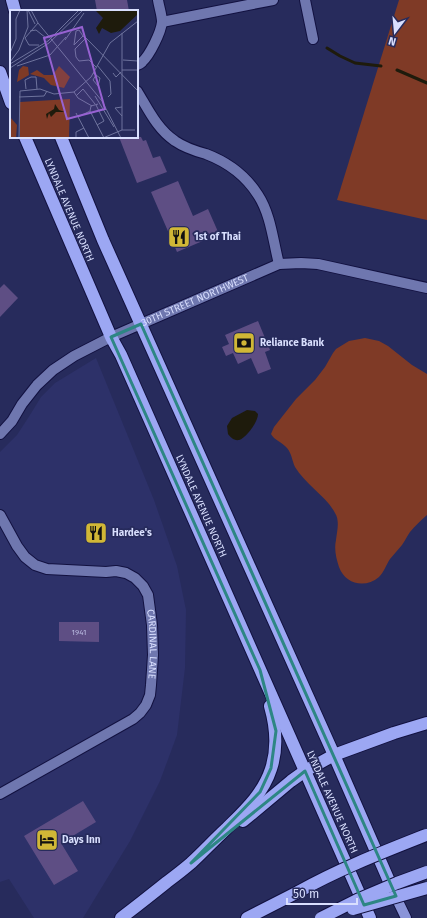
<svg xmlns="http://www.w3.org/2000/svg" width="427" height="918" font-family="'Fira Sans',sans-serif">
<rect width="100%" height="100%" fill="#272b5c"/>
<path fill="#2d3169" d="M96,358L154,500L177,566L186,610L185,668L177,735L160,781L130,841L83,918H34L9,879L0,882V452L17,435L30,415L41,397L55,383Z"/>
<g fill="#7f3a26">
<path d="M399,0H427V220L337,200Z"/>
<path d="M365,338L379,341L388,346L412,365L427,374V515C421,520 415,526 410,532C407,536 405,541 402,545C398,550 394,554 390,559C386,565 384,572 379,577C365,589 345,584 339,567C336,558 334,549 336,540C337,531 340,521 335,513C327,497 305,484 295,467C292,461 292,454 287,448C282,442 274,440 271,434L274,427L296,399L315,380L325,367L333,353L336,349L349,341Z"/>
</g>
<path fill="#1e1b0c" d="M247,410L255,411L258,414C258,422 246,438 239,440C234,441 230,437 228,434L227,426L232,418Z"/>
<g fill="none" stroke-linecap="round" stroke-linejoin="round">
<g stroke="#1e1b0c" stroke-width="3">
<path d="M327,48L340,56L355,63L381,66"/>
<path d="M397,70L427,83"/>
</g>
</g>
<g fill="#5e4e84">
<path d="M95,0H127L129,11H97Z"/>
<path d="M119,137H141L143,141L146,140L153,158L160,156L167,172L137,183Z"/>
<path d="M178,181L193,216L208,209L219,234L177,252L151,192Z"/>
<path d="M4,284L18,298L0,317V288Z"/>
<path d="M258,321L270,350L265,352L271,369L258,374L251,358L238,364L233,353L226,356L222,347L229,344L225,335Z"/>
<path d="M59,622H99V642L59,641Z"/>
<path d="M83,801L96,822L61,843L78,871L54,885L24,836Z"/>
</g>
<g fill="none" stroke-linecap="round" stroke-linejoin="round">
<g stroke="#121140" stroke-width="12">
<g id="minor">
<path d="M305,0L313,39"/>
<path d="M162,22L273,0"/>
<path d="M137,65C138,65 142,63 142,62C150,55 161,32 162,22C162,15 159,7 158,0"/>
<path d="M137,91C148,109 157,129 175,141C185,148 195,151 206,154C227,162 246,176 258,195C271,215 273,241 279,264"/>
<path id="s1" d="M0,434L12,421L22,404L37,385L53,370L74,356L111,337L279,264L301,263L318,264L427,288"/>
<path id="s2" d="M0,515L17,546L25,557L35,565L47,569L106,572L116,571L126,573L135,578L143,586L148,595L152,625L153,655L151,685L150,695L146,705L140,713L133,719L0,794"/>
</g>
</g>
<g stroke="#121140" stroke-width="12">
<path id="major" d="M393,891L406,918"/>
</g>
<g stroke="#121140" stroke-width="14">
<g id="highway">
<path d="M12,0L15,11"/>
<path d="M0,72L11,103"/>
<path d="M25,137L111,337L121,355L370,918"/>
<path d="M61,137L103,240L334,755L389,881"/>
<path d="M243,821L291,781L305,771L334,755L394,733L427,723"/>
<path d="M121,918C137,906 152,894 167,882C175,876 183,870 191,863C203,852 214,840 226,829C244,811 263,794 271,769C278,748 276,727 270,706"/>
<path d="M247,918L298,892"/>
</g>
</g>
<use href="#minor" stroke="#6f77af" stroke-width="10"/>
<use href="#major" stroke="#8a94d8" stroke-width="10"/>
<use href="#highway" stroke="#9ca7f3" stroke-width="12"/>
<g stroke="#121140" stroke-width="14" stroke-linecap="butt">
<g id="highway-bridge">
<path d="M298,892C339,869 383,852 426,835"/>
<path d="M353,909L427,888"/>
<path d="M321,918L357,900L397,883L427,872"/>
</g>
</g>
<use href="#highway-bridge" stroke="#9ca7f3" stroke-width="12"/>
</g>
<path fill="none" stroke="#2d8684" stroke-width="3" stroke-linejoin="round" d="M141,324L396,896L364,905L305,771L191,863L260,792L271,768L276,731L260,670L111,337Z"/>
<defs>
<g id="restaurant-square" transform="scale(1.15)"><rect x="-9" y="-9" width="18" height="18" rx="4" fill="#d1b736" stroke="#272b5c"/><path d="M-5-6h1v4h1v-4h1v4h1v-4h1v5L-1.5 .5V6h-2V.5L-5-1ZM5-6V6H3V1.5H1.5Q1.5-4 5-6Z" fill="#111"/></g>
<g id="bank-square" transform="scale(1.15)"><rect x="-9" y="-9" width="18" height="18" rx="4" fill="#d1b736" stroke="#272b5c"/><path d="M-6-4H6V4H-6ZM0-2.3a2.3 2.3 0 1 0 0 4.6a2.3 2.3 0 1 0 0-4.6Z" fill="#111"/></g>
<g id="hotel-square" transform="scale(1.15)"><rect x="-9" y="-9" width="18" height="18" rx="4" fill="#d1b736" stroke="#272b5c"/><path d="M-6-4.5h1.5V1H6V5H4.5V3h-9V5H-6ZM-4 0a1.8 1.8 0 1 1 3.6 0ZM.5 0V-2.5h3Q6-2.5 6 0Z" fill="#111"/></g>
</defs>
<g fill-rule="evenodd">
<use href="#restaurant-square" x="179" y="237"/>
<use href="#bank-square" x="244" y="343"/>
<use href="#restaurant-square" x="96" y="533"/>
<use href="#hotel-square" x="47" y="840"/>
</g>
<g text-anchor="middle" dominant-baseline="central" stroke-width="3.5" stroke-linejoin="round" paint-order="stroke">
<g font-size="8" fill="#babbe0">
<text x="79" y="632">1941</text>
</g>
<g font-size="10" fill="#d9dffe" stroke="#272b5c">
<text transform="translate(69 210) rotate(67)">LYNDALE AVENUE NORTH</text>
<text stroke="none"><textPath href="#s1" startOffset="242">30TH STREET NORTHWEST</textPath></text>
<text transform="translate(201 506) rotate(66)">LYNDALE AVENUE NORTH</text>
<text stroke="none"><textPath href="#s2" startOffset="235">CARDINAL LANE</textPath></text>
<text transform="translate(332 802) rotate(66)">LYNDALE AVENUE NORTH</text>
</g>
<g font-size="10" font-weight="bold" fill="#d9dffe" stroke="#272b5c" text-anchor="start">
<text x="194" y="237">1st of Thai</text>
<text x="260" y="343">Reliance Bank</text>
<text x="112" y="533">Hardee's</text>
<text x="62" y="840">Days Inn</text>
</g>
</g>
<g transform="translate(10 10)">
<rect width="128" height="128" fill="#272b5c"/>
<path d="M13,56L18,57L19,65L7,72L9,60ZM49,56L60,67L54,78L41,75L34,68L20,64L27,60L34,65H43ZM60,89L59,128H10V92ZM0,107L7,115L6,128H0Z" fill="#7f3a26"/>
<path d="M85,0H128V4L110,21L101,23L92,18L89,24L86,18L93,8ZM45,94L49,100L55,102H46L41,107L39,103L37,109L36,104L44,99Z" fill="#1e1b0c"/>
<path fill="none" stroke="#6e739d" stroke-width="1" d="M18,0L25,14M21,0L28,13M28,13L92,91L111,128M28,13L15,28L19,35H29M20,21L26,20L36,28M73,26L69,20L66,21L64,35L73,26L76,28M76,28L128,81M76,28L65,39L66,47L69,51L79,50L86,57M55,30L74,3M0,43L6,29V9L10,0M113,50L128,51M0,52L9,40L18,17L17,0M0,54L38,31L69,0M87,55L100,71L101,84L98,87M7,56L40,45L56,27M0,58L39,33L73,0M112,60H128M83,63L86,65L83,70L88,76L90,68L86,65M103,63L106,67L111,62M16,79L15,70L21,67H26L27,79M10,81L30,79L44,84L64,82L81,67L100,33L128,11M64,82L68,88L82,96M66,86L73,79L85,94M85,86L104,117M9,87L34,86L37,81M86,95L94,111L87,115M80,101L94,128M80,101L81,96L88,94M66,103L79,128M112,106L105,98L112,97M68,107L80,101M112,120V23M9,128L10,81M66,128V122L74,118M93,128L112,120H125"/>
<path fill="#9762d2" fill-opacity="0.15" stroke="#9762d2" stroke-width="2" d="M72,17L95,99L57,109L34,28Z"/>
<rect width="128" height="128" fill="none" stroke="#d9dffe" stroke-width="2"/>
</g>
<g transform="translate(395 32) rotate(196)" stroke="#272b5c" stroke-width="3" paint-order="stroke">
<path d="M0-3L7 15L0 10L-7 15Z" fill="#d9dffe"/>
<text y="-6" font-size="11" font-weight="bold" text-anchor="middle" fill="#d9dffe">N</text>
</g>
<path d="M287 898v6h70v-6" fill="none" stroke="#d9dffe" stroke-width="2"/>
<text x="293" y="898" font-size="12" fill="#d9dffe" stroke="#272b5c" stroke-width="3" paint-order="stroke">50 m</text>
</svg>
